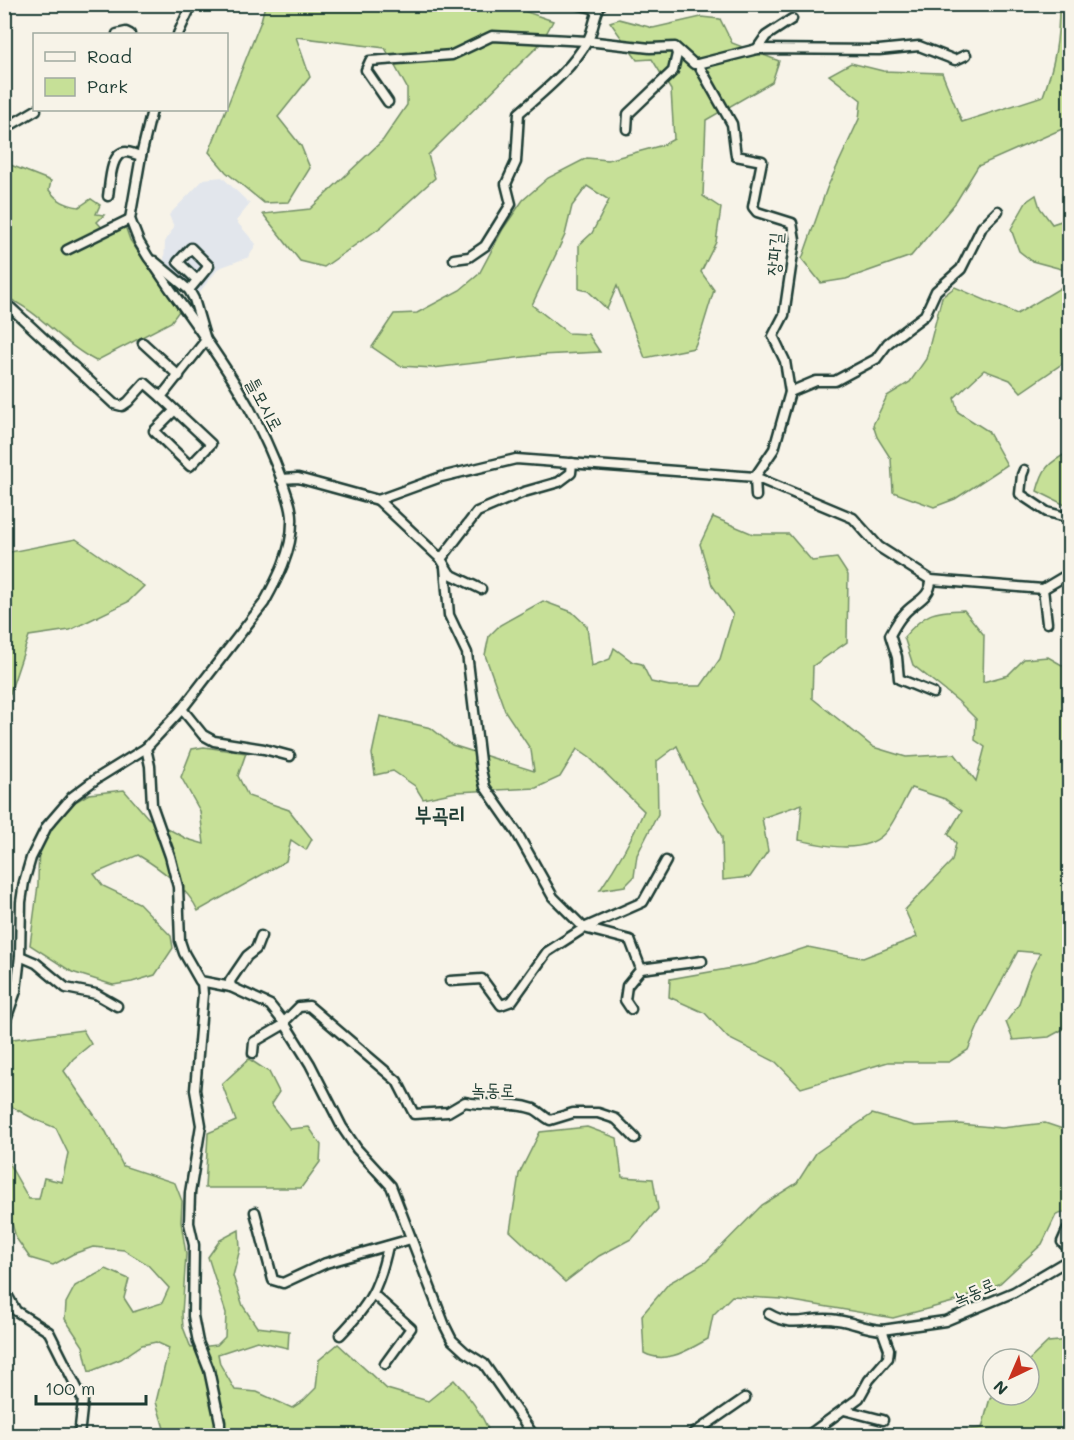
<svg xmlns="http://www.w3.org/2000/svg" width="1074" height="1440" font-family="Mali,'Poor Story',sans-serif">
<rect width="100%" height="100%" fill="#f7f3e8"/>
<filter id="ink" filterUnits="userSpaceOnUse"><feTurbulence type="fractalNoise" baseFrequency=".0167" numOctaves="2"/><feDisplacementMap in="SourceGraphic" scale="12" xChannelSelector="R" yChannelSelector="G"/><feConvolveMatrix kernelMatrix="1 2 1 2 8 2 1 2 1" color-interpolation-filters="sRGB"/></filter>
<g filter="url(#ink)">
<path fill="#e2e6ec" d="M222,177L250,204L236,221L256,244L249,257L219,268L198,294L164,262L165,242L174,227L169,215L204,179Z"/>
<g fill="#c6e097" stroke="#728e66" stroke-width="1.5">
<path d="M265,5H511L512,7L553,21L541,43L428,155L435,178L381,227L324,267L300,261L263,214L310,209L383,140L407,105V88L385,48L296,37L310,77L278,117L301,146L310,168L289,202L264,203L226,172L209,152L261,21Z"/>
<path d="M1059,5H1069V126L978,166L956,202L911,256L846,279L821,283L802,259L827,188L859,119L861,100L829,75L851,63L883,71L942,73L962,122L1043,96C1055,64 1059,39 1059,5Z"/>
<path d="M701,17L720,19L732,43L779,61L772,82L706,120L703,196L721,208L716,242L701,272L714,290L702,329L694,348L645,358L617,286L607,309L588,291L579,289V245L592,233L609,200L587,186L572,206L565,235L532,305L568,333L588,334L600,352L541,355L433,368L400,366L372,347L394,314L417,313L460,290L479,274L503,229L523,200L548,178L587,158L608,160L663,145L674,139L671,90L652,59L637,60L610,22L619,19L653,28Z"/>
<path d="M8,164L51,181L49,190C57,201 66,205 79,207L91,199L100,205L96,214L104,215L97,222L105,231L124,223L130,240L179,311L171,322L96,361C62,344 40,311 5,297L4,175L6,166Z"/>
<path d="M1036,195L1040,208L1052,224L1061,221L1069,214V271L1032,261L1019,251L1011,229L1027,201Z"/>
<path d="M1069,273V359L1021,392L1010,380L984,370L954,398L958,412L988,431L1007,465L955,499L934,507L893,492L891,459L877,437L873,425L887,396L910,382L926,359L942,297L955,287L1017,314L1067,284Z"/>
<path d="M1069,452V507L1037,491C1043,468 1048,463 1069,452Z"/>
<path d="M713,517L753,534H789L812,561L837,558L848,575L847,642L813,666L812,698L873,747L906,757L955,754L976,781L985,747L975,740L976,719L958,701L913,665L904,637C925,613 932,611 964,610L984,635L983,682L1008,675L1024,659L1048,657L1069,669V1026L1049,1037L1013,1040L1006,1022L1018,1006L1029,975L1040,953L1018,951L979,1024L968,1050L949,1062H888L801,1088L776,1062L728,1038L705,1013L669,997L670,979L755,964L808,947L863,958L917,937L905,910L952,861L956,843L948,834L962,811L945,799L911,788C903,801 895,822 885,833C864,855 826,846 799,840L802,804L762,818L768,851L750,877L723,880L722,837L702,801L677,746L657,761L658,814L637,855L634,877L625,886L600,890C617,865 632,839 644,811L590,758L577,749L560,777L536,788L456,792L423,799L415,786L393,771L375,775L372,754L380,716L431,728L452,745L534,771L531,750L505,711L485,655L489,636L500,625L543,601L572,612L587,626L592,666L610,659L614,648L633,662L642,664L651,682L670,686H701L720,659L733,615L712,585L700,544Z"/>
<path d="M76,539L144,586L128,602L70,630L29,636L5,708V553Z"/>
<path d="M204,747L246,753L238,776L248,796L289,810L312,839L306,850L291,840L286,861L198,911C189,889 158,867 138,855L94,874L103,886L139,903L171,936L173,948L155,975L132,982L113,985L72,972L30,945L38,885L39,831L47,818L89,794L124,790L148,818L187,839L204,844L200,811L181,777L192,749Z"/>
<path d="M83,1030L91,1044L73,1059L64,1071L106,1132L123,1166L175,1183L182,1201L181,1222L186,1254L182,1314L183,1327L191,1348L217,1345L225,1337L226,1313L208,1257L220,1240L239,1230L240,1249L233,1276L243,1306L257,1327L289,1331L288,1348L257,1341L218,1354L220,1364L235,1390L257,1392L292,1408L303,1401L316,1388L319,1360L338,1344L387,1389L428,1401L454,1380C470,1396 482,1415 491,1435L364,1436L357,1433L358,1435H166L156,1402L169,1348L156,1342L142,1345L121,1359L89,1372L83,1346L65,1319L66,1303L75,1286L106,1269L129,1279L124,1298L133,1312L162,1303L169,1288L147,1264L124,1250L93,1247L73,1254L53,1265L30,1258L16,1238L5,1198L4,1155L29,1199H39L44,1178L62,1182L68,1153L56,1128L34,1119L5,1103V1061L13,1039Z"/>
<path d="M249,1059L269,1072L279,1092L271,1104L290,1129L309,1127L321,1145L320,1162L301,1188H205L208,1133L236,1121L222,1084Z"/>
<path d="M872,1114L915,1126L959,1124L1002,1128L1045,1123L1069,1131V1211L1056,1215L1042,1244L999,1284L953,1302L893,1318L781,1299L732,1296L713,1315L708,1339C688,1350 666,1365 644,1353L642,1315L669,1283L706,1262L762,1205L797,1183L816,1153Z"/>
<path d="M587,1127L617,1138L622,1177L653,1179L658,1209L633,1238L599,1256L565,1282L510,1231L519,1174L540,1132Z"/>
<path d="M1069,1340V1435H919L982,1428L990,1398L993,1395H1029V1360L1048,1342Z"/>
</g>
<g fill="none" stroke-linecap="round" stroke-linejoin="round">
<g stroke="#1f3d34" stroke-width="13">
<g id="minor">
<path d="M576,4L593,8L596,11"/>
<path d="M117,34L126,32L130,34"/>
<path d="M178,34L192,4"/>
<path d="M757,49L766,36L792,19"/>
<path d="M698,64L757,49L879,50L919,46L955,60L966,55"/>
<path d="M388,102L366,70L370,61L452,55L492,36L587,41L650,48L675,47L694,64H698L732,124L736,156L762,161L753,207L757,212L792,223L795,240L784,315L773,336L785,361L790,392"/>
<path d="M4,129L36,110"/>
<path d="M627,129L628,114L673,71L677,54L675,48"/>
<path d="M108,196C110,185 110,152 126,152C130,152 136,155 141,156"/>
<path d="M67,250L130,219"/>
<path d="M454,259L469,257L485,246L511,204L506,184L516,162L519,113C544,91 571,70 588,40C594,29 594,16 601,4"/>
<path d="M154,261L189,290"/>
<path d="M11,308L114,404L122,406L128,402L145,383L161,397"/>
<path d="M143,343L179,376"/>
<path d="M175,410L154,431L190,466L211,444L161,397L206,340L194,299L189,290L209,266L191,248L178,262L197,280"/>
<path d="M1024,470L1022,475L1020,494L1047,512L1070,518"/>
<path d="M281,479L298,478L378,500L441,477L516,459L755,477L853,518L879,547L931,580L1043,589L1070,573"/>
<path d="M756,496L755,477L774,449L790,392L816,381H835L876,359L888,343L925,315L936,291L961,269L982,227L998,211"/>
<path d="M378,500L441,559L450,574L481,589"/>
<path d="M441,559L477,512L524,492L559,482L571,473L572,463"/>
<path d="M445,567L449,615L467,653L481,770L485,787L517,833L553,897L584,928L630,940L641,969L627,986L625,1000L631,1009"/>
<path d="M931,580C931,598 914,602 904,614C898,620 894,628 890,635L897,657L899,679L933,693"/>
<path d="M1043,589L1047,623"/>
<path d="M182,709L203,735L214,741L264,749L290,756"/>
<path d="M146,748L150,766L152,805L170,856L178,887L180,941L184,953L200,981L231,987L270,1005L285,1024L310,1064L342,1127L357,1149L391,1186L445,1326L452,1340L465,1352L484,1364L534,1436"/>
<path d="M20,956L36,963L66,988L96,994L117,1006"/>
<path d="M641,969L702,961"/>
<path d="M450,981L482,979L501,1005L512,1001L547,952L584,928L643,902L666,861"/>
<path d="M202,982L203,994L195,1090L201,1125L190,1193L189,1223L194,1245L193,1316L198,1342L209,1370L220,1422V1436"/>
<path d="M231,987L230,981L247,956L256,949L261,936"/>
<path d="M283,1023L299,1007L309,1006L397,1081L414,1114L448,1112L465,1102C488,1107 511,1101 534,1109C540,1112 544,1117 550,1120L573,1113H598L616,1119L635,1138"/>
<path d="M4,1025L16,991L20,956L21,902L24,882L31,858L47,826L72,797L96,779L146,748L182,709L264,603C278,578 292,551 292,522C293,508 287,496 283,483C258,412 222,361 179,301C168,287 159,271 148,257L139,242L130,219L141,156L152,110"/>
<path d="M253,1053L254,1042L285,1024"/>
<path d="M255,1212L273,1280L283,1283L326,1263L411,1239"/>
<path d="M1070,1224L1062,1242L1070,1251"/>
<path d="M4,1289L16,1311L49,1332L83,1400L79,1436"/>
<path d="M373,1294L411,1328L385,1364"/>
<path d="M769,1314C796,1330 810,1315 837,1320C853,1322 865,1329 882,1330L889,1349L888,1358L869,1380L859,1398L810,1434"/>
<path d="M882,1330L945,1321L1014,1292L1070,1259"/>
<path d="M340,1335C370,1304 379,1288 388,1246"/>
<path d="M844,1410L883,1420"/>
<path d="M690,1436L745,1398"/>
</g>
</g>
<use href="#minor" stroke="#f7f3e8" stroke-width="8"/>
</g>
</g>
<g text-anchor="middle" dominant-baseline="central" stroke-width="4.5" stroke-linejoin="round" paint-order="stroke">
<g font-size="18" fill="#1f3d34" stroke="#f7f3e8">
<text transform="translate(774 254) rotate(-86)">장파길</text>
<text transform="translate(265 404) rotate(62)">틀모시로</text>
<text transform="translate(493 1089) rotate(2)">녹동로</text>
<text transform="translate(974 1291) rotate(-23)">녹동로</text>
</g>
<g font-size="21" font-weight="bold" fill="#1f3d34" stroke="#f7f3e8">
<text x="440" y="813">부곡리</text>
</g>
</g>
<rect width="1074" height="1440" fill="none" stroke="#f7f3e8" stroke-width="24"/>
<rect x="12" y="12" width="1050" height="1416" fill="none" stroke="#1f3d34" stroke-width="2" filter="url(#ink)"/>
<rect x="33" y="33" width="195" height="78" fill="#f7f3e8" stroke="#a1aaa0" stroke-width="1.5"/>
<rect x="45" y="52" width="30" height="9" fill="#f7f3e8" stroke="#a1aaa0" stroke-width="1.5"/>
<text x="87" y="63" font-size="18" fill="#1f3d34">Road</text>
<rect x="45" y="78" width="30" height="18" fill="#c6e097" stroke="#a1aaa0" stroke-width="1.5"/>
<text x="87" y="93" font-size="18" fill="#1f3d34">Park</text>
<g transform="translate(1011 1377) rotate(224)"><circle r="28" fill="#f7f3e8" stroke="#a1aaa0" stroke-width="1.5"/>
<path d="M0-4.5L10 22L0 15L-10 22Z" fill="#c8321e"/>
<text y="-9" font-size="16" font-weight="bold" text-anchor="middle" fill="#1f3d34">N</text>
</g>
<path d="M36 1395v9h110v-9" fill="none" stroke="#1f3d34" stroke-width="3"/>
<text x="45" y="1395" font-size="18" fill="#1f3d34" stroke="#f7f3e8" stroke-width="4.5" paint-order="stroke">100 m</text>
</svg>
